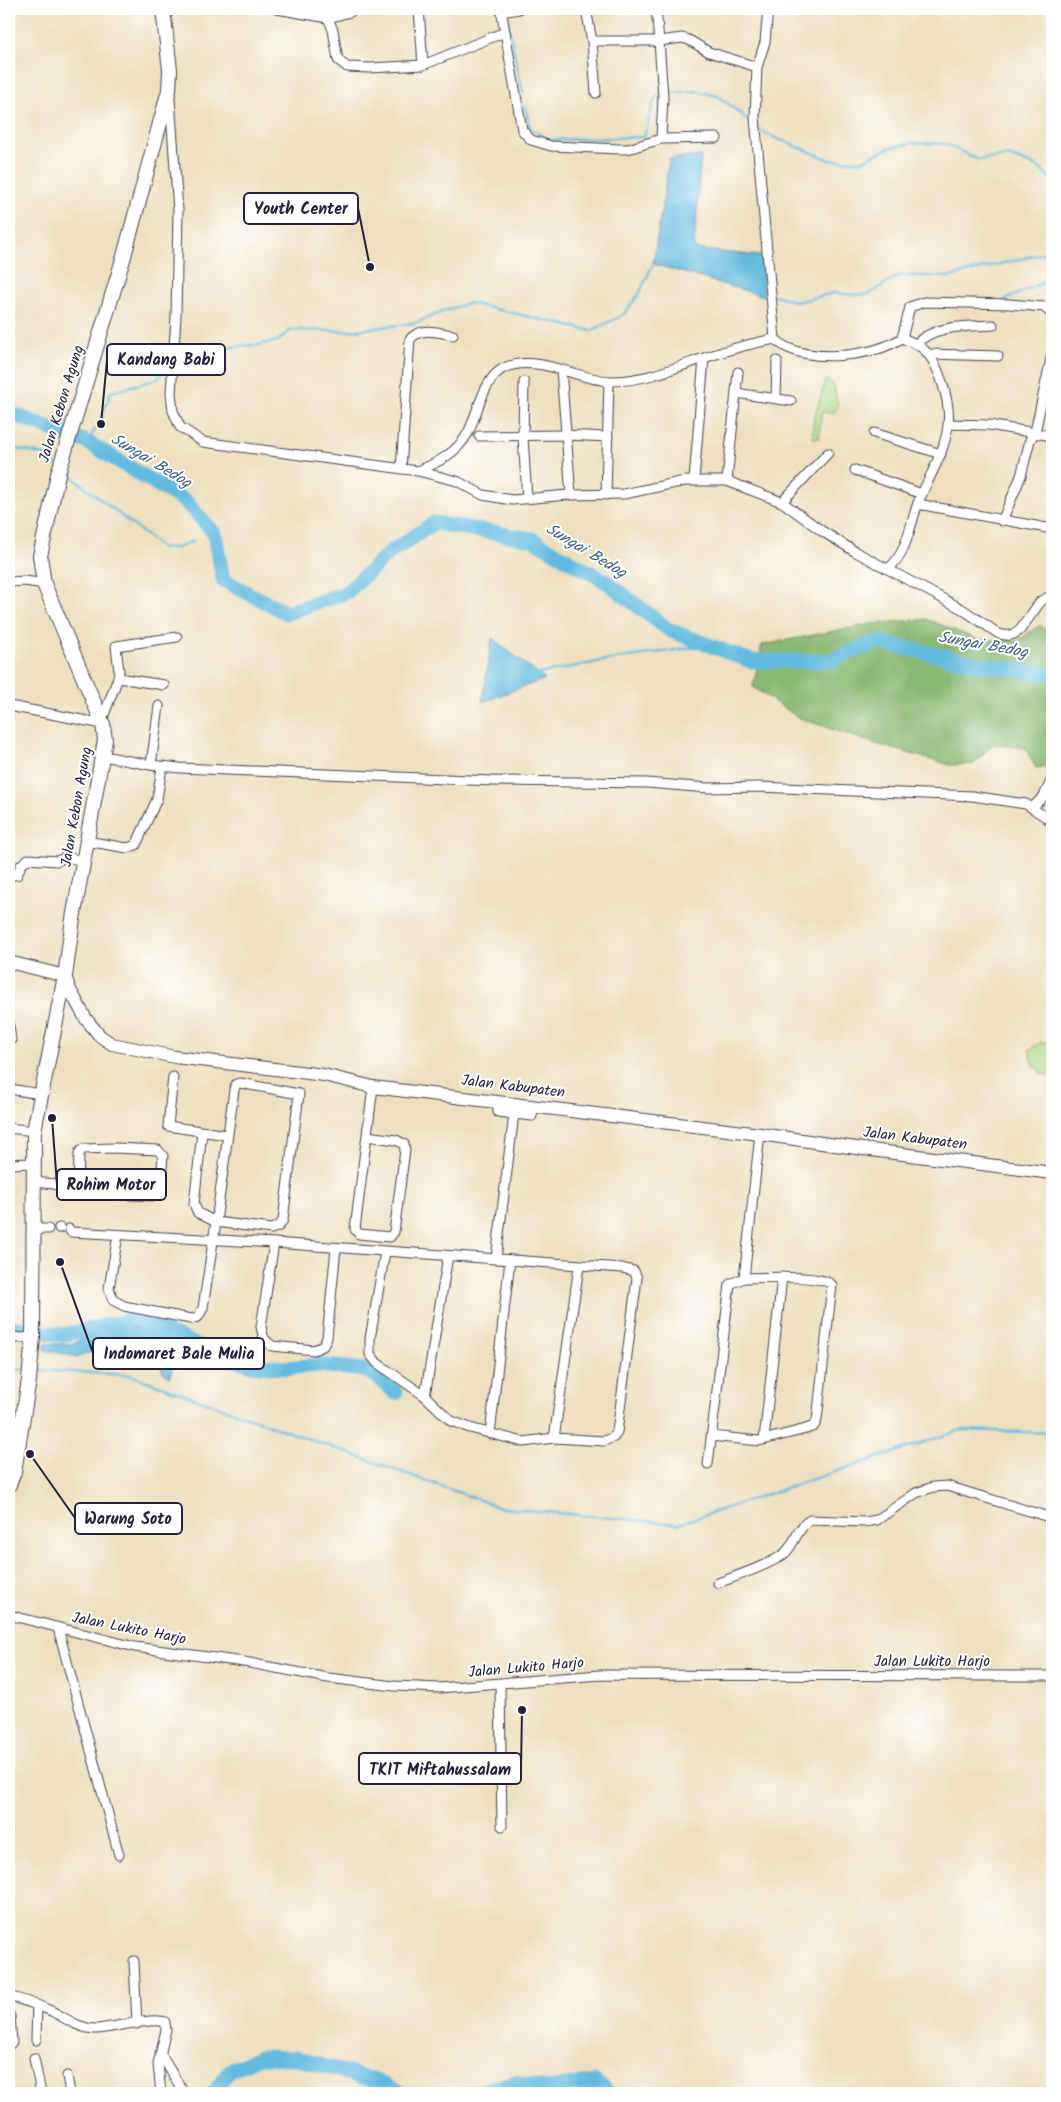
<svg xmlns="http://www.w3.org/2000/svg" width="1061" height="2102" font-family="Kalam,sans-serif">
<rect width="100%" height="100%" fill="#fff"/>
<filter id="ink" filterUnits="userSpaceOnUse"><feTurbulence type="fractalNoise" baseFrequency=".02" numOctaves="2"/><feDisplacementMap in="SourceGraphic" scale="10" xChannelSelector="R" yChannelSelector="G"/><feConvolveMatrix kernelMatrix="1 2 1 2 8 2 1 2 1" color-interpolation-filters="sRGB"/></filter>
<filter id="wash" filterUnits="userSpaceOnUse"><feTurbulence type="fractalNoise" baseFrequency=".0096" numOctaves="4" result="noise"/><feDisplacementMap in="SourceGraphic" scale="20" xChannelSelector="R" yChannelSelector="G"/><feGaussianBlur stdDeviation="1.12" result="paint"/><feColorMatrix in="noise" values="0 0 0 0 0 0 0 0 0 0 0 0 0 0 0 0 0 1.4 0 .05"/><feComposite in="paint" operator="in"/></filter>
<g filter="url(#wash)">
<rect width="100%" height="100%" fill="#eee0bf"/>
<g fill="#acd784" stroke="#677c60">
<path d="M826,379L834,385L838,406L834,414L822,412L819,438H813V421Z"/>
<path d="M1052,1042V1076C1036,1074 1032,1064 1029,1050L1039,1043Z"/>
</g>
<path fill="#89b872" stroke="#566d56" d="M926,619L977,639L1017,641L1040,625L1052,636V765L1036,768L1025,748L993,744L974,764L950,765L876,744L799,718L753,687L762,645L870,624Z"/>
<g fill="#62bbdf" stroke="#426e8d">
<path d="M701,156L694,249L761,256L764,296L653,264L669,159Z"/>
<path d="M492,638L538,674L545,679L482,702Z"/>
<path d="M123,1327L149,1328L178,1342L170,1377L163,1372L158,1357L149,1356L141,1361L112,1347L101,1348L78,1357L45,1350V1344H73L88,1335Z"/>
</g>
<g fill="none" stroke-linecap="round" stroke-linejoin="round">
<g stroke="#62bbdf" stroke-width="2.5">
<path d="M507,18L523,93"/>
<path d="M666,93L696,91L718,96L752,123"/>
<path d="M525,106L530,128L550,140L644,137L654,100L660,93"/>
<path d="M759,129L764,133L830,160L861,161L889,148L912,143L946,144L979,160L1008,156L1038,167L1052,180"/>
<path d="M775,295L797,302L833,293L853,295L869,294L900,275L949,277L1052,251"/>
<path d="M1005,300L1052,278"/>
<path d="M177,364L196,362L215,352L237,346L258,345L278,341L291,330L349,331L416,323L444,311L469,303L591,331L623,315L639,294L653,264"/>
<path d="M87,442L99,424L111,392L158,379L164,369L168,367"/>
<path d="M9,447L44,455L56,465"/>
<path d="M65,471L162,548H177L193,541"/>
<path d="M538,674L602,661L709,645"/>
<path d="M9,1369L25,1370"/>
<path d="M36,1370L130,1375L502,1508L678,1524L961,1430L1052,1433"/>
</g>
<g stroke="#62bbdf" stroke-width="15">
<path d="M9,413L87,442L186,502L215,534L223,580L287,613L347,592L388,554L434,523L532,539L608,583L669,630L751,661H828L877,642L974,663L1052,675"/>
<path d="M9,1327L63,1335L134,1319L150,1323L163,1331L225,1357L252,1365L285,1368L319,1365L364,1370L377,1377L396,1393"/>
<path d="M214,2093L229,2071L260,2057L296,2058L372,2080L402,2093"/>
<path d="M473,2093L516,2082L547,2089L595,2082L609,2093"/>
</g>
</g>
</g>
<g filter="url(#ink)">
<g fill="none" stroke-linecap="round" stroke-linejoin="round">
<g stroke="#413e4f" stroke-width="11">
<g id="street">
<path d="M277,9L328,18L333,30L338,60L347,67L371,68L423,65L505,32L501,9"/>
<path d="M419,9L423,65"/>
<path d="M586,9L592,41L596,93"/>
<path d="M768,9L765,42L757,67L755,118L775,339C779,342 783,346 788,348C818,362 874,356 902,338C908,341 916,343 922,348C939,361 951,404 948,425C945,453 928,478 918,503C910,525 907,553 889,568"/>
<path d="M501,12L519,9"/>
<path d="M328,18L350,12L353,9"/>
<path d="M505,32L522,130L531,140L551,146L620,149H628L661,139L717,138"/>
<path d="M592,41H659L656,9"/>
<path d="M170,99L178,210L176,317L171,393L173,411L180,427L203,442L418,471C437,463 457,453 468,433C477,415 484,377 504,368C538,353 577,380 611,381C646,381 677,367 710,356C731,349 753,343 775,339"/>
<path d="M661,139L663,97L659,41L682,38L689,40L709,52L757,67"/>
<path d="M902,338L910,307L924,302L1009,304L1044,307L1052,314"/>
<path d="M916,344C935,324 968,327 993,325"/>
<path d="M928,354L998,356"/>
<path d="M561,370L571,495"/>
<path d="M524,382L523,437L527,498"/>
<path d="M736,393L791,401"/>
<path d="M776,398L777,361"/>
<path d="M949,424L989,425L1052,436"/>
<path d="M874,433L941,454"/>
<path d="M479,436L565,435L608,437"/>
<path d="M401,469L410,339C422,326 438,333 453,335"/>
<path d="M855,470L922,494"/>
<path d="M418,471L457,481L483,495L512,500L568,495L624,494L685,481H727L782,502L822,531L854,551L962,609L999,634C1007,636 1013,636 1020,630L1041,601L1052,595"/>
<path d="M694,480L704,358"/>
<path d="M727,481L738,372"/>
<path d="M606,495L609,381"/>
<path d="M782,502L828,453"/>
<path d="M918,504L1052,529"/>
<path d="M1002,521L1021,476L1030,440L1035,432L1052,354"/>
<path d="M9,582L25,581L44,584"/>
<path d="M118,678L164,685"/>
<path d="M9,706L103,724"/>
<path d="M102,720L118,678L119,671L116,646L177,637"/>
<path d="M103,756L151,765L180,768L493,781L647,783L708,788L759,787L972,796L1026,804L1047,818L1052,823"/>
<path d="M151,765L159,706"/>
<path d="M1032,808L1044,796L1052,779"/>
<path d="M87,841L127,848L136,845L157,799L162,767"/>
<path d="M9,875H17L21,865L28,859L57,861L66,857L84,861"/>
<path d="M9,1042L11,1040L9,1026"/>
<path d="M173,1077L168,1126L226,1135"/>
<path d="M240,1083L299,1094L283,1220L279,1226L271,1229L216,1222L234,1090L236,1084Z"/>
<path d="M9,1089L41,1094"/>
<path d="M514,1114L532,1116L534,1106"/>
<path d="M9,1128L34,1131"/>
<path d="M367,1136L396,1140L404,1144L405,1150L394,1232L390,1237L359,1234L355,1229L373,1087"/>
<path d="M9,1164L33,1163"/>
<path d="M34,1182L54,1184L78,1193L155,1196L160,1192L163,1156L158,1150L115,1148L83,1149L79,1153L78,1193"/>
<path d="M59,1228H60"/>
<path d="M34,1229H48"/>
<path d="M69,1229L71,1232L274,1243L622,1268L634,1271L637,1278L617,1432L614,1437L604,1441L554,1438L523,1442L470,1428L451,1421L425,1396L377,1363L370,1354V1339L385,1252"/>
<path d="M118,1235L109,1288L113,1300L124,1306L191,1319L198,1317L203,1308L216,1222L198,1213L194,1204L202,1132"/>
<path d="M274,1243L261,1327L264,1339L272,1346L314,1350L323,1346L327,1338L336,1248"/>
<path d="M496,1259L514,1114L498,1112V1102"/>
<path d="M9,1336L20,1338L33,1337"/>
<path d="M425,1396L448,1256"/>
<path d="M490,1434L510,1260"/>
<path d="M711,1436L759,1441L806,1429L814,1426L817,1420L832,1285C823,1274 760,1278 744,1278"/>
<path d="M554,1438L579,1266"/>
<path d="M764,1439L782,1277"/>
<path d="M708,1464L730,1284L744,1278L760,1134"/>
<path d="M718,1583C734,1577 772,1564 784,1554C795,1545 797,1527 810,1520L865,1522L877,1520L916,1493L933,1487L947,1486L1052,1518"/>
<path d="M9,1615L135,1647L244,1662L328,1678L394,1686L439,1688L599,1675L1052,1676"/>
<path d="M58,1628L119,1855"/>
<path d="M500,1684L502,1826"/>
<path d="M134,1961L137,2024"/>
<path d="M9,1996C22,2000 36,2004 49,2010C65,2017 78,2029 96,2029C112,2028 153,2017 165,2022L166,2030L158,2064L161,2093"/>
<path d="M36,2040L37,2005"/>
<path d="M9,2045L12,2042L10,2016"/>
<path d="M160,2053L184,2093"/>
<path d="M34,2058L41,2093"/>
<path d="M67,2076L70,2093"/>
</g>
</g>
<g stroke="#413e4f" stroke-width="14">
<path id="secondary" d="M9,962L65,976L70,990L86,1019L100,1036L112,1044L175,1057L324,1075L373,1087L760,1134L863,1149L1052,1173"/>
</g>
<g stroke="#413e4f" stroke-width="16">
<path id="primary" d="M9,1485L14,1472L29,1380L33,1337L34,1131L65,976L73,919L105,740L103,724L44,584L40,556L58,474L124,256L169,90L170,70L163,9"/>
</g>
<use href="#street" stroke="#fff" stroke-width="9"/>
<use href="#secondary" stroke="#fff" stroke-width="12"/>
<use href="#primary" stroke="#fff" stroke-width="14"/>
</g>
</g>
<g text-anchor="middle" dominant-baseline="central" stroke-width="4" stroke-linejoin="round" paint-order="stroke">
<g font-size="15" fill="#22223b" stroke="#fff">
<text transform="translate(62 404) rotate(-73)">Jalan Kebon Agung</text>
<text transform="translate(77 807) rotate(-80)">Jalan Kebon Agung</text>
<text transform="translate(513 1087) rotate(7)">Jalan Kabupaten</text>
<text transform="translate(915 1139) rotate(7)">Jalan Kabupaten</text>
<text transform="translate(129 1629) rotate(11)">Jalan Lukito Harjo</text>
<text x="932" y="1662">Jalan Lukito Harjo</text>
<text transform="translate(526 1668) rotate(-5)">Jalan Lukito Harjo</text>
</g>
<g font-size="16" font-style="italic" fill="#3c5f7d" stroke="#fff">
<text transform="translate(151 461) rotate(31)">Sungai Bedog</text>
<text transform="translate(586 551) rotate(31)">Sungai Bedog</text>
<text transform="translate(983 645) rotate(10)">Sungai Bedog</text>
</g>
</g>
<path fill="none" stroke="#22223b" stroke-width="2" d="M370 267L358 208M101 424L107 360M52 1118L57 1185M60 1262L93 1353M30 1454L75 1518M522 1710L521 1769"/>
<g fill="#22223b" stroke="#fff" stroke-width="2">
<circle cx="370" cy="267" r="5"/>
<circle cx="101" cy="424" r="5"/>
<circle cx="52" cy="1118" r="5"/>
<circle cx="60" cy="1262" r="5"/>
<circle cx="30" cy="1454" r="5"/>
<circle cx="522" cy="1710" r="5"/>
</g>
<g fill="#fff" stroke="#22223b" stroke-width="2">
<rect x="244" y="193" width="114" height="31" rx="5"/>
<rect x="107" y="344" width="118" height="31" rx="5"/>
<rect x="57" y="1169" width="109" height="31" rx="5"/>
<rect x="93" y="1338" width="171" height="31" rx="5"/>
<rect x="75" y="1503" width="107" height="31" rx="5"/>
<rect x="359" y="1753" width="162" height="31" rx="5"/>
</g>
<g font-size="16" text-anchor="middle" font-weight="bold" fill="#22223b">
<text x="301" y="214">Youth Center</text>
<text x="166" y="365">Kandang Babi</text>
<text x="111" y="1190">Rohim Motor</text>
<text x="179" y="1359">Indomaret Bale Mulia</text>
<text x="128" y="1524">Warung Soto</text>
<text x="440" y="1775">TKIT Miftahussalam</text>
</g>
<rect width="1061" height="2102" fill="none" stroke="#fff" stroke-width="30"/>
</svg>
